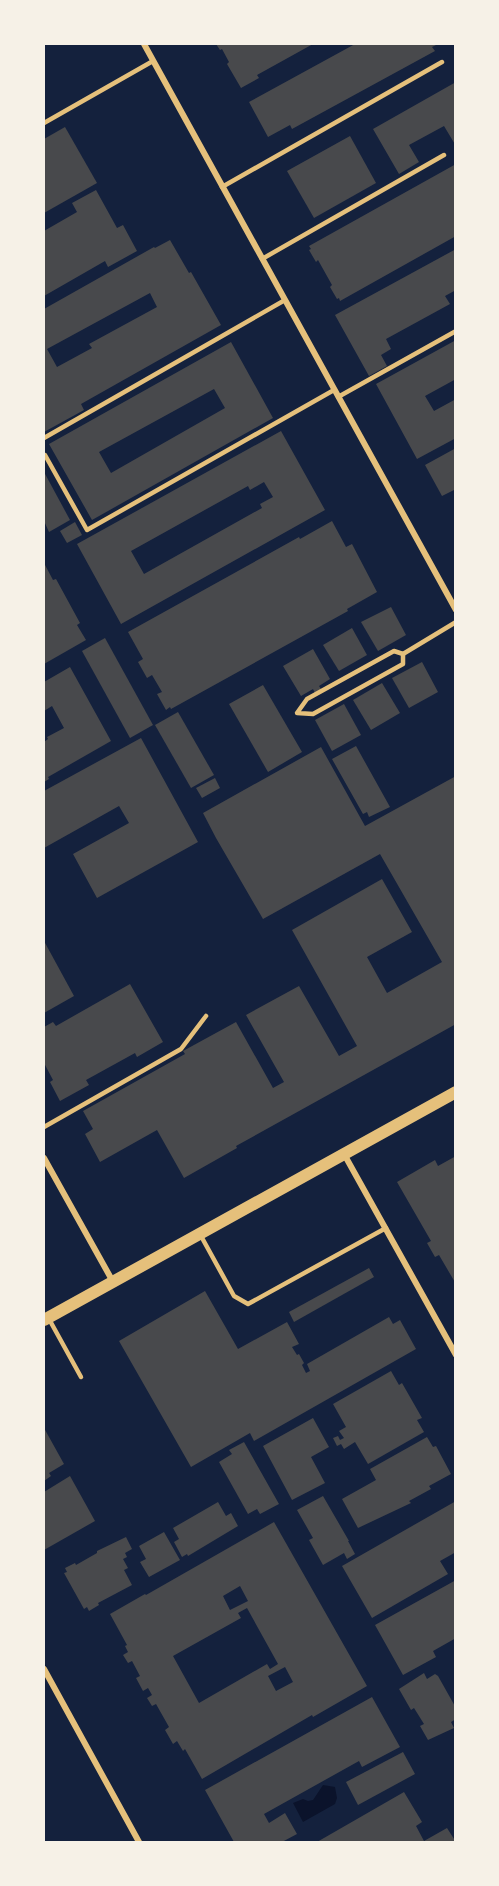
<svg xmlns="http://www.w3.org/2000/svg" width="499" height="1886" font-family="'Work Sans',sans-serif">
<rect width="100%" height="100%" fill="#14213d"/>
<path fill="#0b132b" d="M323,1785L335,1787L337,1798L335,1804L303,1822L293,1803L303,1799L308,1801L313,1800Z"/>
<g fill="#48494c" fill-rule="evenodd">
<path d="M216,44H313L257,75L259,78L241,88L227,64L229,62L222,49L220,50Z"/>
<path d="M355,44H438L432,47L435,51L292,129L290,125L268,137L249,102Z"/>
<path d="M456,82V146L444,126L409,145L419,162L399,174L373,129Z"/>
<path d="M65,127L97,183L44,213V139Z"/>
<path d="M350,136L376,183L314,218L287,171Z"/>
<path d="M456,164V236L340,301L339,298L337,299L330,287L332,285L318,260L316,262L309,250L311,249L309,246Z"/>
<path d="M96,190L117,228L123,225L137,251L108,267L105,261L44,296V231L77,212L72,203Z"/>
<path d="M170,240L189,273L191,272L221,325L81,404L84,410L44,432V309L154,247L155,248ZM150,293L157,307L89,344L92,348L57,367L47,349Z"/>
<path d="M456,249V290L445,296L450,304L386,339L391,349L381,355L387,366L369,376L335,315Z"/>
<path d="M456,340V379L425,396L434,411L456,399V438L417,459L376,384Z"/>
<path d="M231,342L273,418L92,520L49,444ZM214,389L225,408L111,473L99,452Z"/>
<path d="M281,431L325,510L121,624L77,544ZM264,482L273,497L260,504L262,508L144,574L131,551L248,486L250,490Z"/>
<path d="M456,448V489L442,496L425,465Z"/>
<path d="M44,472L70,520L49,532L44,521Z"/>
<path d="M332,521L346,547L352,544L377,592L347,609L348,611L171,709L170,707L166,710L157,694L162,692L152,675L147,678L138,662L143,659L128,632L299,537L300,539Z"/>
<path d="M75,522L82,535L67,543L60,531Z"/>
<path d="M44,563L53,580L56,579L80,623L77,625L86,640L44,664Z"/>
<path d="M391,607L406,635L378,651L361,622Z"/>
<path d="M352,628L367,655L339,671L323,645Z"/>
<path d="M105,638L153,725L130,738L82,651Z"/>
<path d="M313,649L330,679L319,686L321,689L315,693L313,689L301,696L283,666Z"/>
<path d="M422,662L438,692L409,708L392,678Z"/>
<path d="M70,667L111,741L48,777L49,779L44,782V742L48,739L47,737L64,728L52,706L44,711V682Z"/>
<path d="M382,683L400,713L371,730L353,700Z"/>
<path d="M263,685L302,752L268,772L229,704Z"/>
<path d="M344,704L361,735L332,751L315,720Z"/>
<path d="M178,712L214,775L191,788L155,725Z"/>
<path d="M141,738L198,842L97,898L73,854L129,823L119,806L44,848V791Z"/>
<path d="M356,746L390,807L369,817L367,812L363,814L332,759Z"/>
<path d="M321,747L365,826L456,776V1024L236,1146L237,1148L184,1178L157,1130L100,1162L85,1134L93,1129L83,1111L185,1054L183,1051L236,1022L273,1088L284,1082L246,1015L299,986L339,1056L357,1046L292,930L382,879L412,932L367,957L387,993L442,962L380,854L263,919L216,838L203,813Z"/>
<path d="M215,778L220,788L202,798L196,788Z"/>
<path d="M44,941L74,996L44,1013Z"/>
<path d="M130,984L163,1042L137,1057L135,1053L86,1080L89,1085L60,1101L50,1082L53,1080L44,1063V1027L53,1022L56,1026Z"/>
<path d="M456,1156V1284L439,1255L435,1257L427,1243L431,1241L397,1182L435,1160L438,1166Z"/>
<path d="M369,1268L374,1277L294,1322L289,1312Z"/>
<path d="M205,1291L238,1349L287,1322L299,1344L292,1347L297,1355L299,1354L304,1363L302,1365L306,1373L310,1371L307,1364L389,1317L393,1324L400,1320L416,1349L254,1441L250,1433L191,1467L119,1341Z"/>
<path d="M391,1371L399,1385L402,1383L422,1418L417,1420L424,1432L368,1464L355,1442L344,1449L341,1444L337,1446L333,1438L338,1436L340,1440L344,1438L339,1431L346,1427L333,1404Z"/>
<path d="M313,1418L329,1447L311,1457L325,1483L292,1500L263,1446Z"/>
<path d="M44,1428L64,1464L49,1473L51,1476L44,1481Z"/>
<path d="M427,1437L433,1447L436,1446L451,1474L429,1486L431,1489L409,1501L411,1503L358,1528L342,1499L376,1480L370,1469Z"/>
<path d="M244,1442L279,1504L260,1514L257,1509L248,1514L219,1462L232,1454L229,1450Z"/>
<path d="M70,1476L95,1521L44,1550V1492Z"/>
<path d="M323,1496L349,1541H348L355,1554L347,1559L344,1553L323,1565L309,1540L313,1538L297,1510Z"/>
<path d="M456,1501V1552L440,1561L448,1574L372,1618L342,1566Z"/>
<path d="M218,1502L226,1516L231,1513L238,1526L188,1556L187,1554L182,1557L174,1542L179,1539L173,1528Z"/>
<path d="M274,1522L367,1686L313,1717L312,1715L202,1779L185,1749L183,1751L177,1741L173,1744L165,1730L169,1727L156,1704L152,1706L147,1698L152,1695L148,1688L143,1691L136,1678L140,1676L132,1661L128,1663L123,1655L128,1652L125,1646L127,1645L110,1614L145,1594L146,1595ZM240,1586L248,1601L230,1610L223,1596ZM247,1608L278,1664L270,1669L267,1664L199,1703L173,1656L241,1618L238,1613ZM285,1667L293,1682L276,1691L268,1676Z"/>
<path d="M164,1532L180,1560L149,1577L140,1562L146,1559L139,1546Z"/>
<path d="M126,1537L132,1549L125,1553L127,1557L123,1559L128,1568L124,1570L132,1585L98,1603L99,1605L89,1611L87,1607L84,1609L64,1573L67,1572L65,1568L75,1563L76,1565L97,1553V1551Z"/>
<path d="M456,1580V1638L433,1651L436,1657L403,1675L375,1625Z"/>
<path d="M424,1673L427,1679L435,1674L438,1676L456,1708V1719L451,1722L454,1728L428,1740L420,1726L424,1724L414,1708L411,1710L399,1689Z"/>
<path d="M372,1697L400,1747L362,1767L359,1761L264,1814L269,1823L285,1813L297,1834L282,1842H234L205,1790Z"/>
<path d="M403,1752L415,1774L358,1805L346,1782Z"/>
<path d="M404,1792L422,1822L416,1826L424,1841L447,1828L456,1842H317Z"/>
</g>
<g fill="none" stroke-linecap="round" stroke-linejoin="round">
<g stroke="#e5c07b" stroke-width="4.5">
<path d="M44,123L153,61"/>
<path d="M222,187L442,62"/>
<path d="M262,259L444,155"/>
<path d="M338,397L456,331"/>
<path d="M44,438L285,300"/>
<path d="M45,455L87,530L334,390"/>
<path d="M394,651L403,654V664L313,714L297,713L307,699Z"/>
<path d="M403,654L456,622"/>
<path d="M44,1127L181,1049L206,1016"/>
<path d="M201,1236L234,1296L248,1304L386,1228"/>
<path d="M49,1319L81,1377"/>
</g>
<g stroke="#e5c07b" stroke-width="6">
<path d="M144,44L456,610"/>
<path d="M344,1154L456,1355"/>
<path d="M44,1158L112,1280"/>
<path d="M44,1669L139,1842"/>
</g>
<path stroke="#e5c07b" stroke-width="12" d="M44,1320L456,1092"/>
</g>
<rect width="499" height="1886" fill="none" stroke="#f6f1e7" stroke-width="90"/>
</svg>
